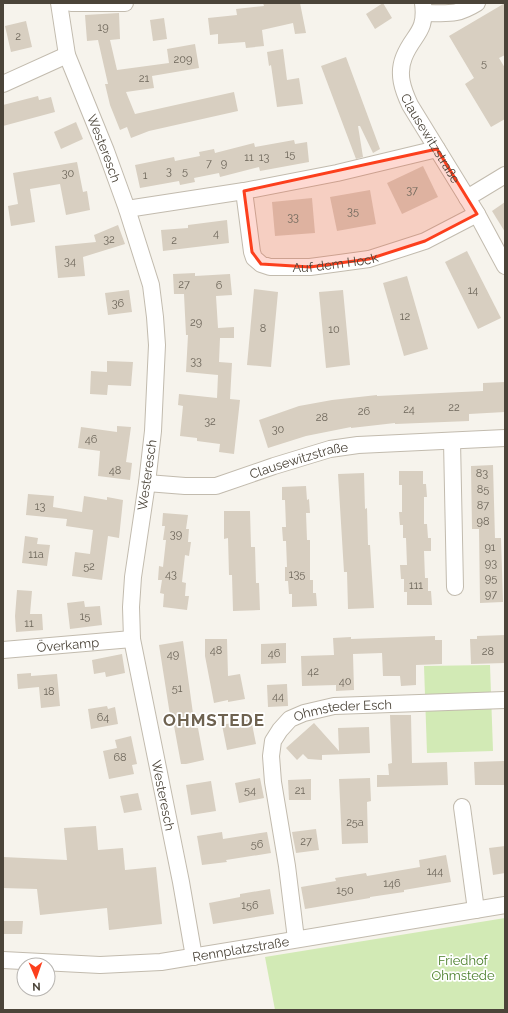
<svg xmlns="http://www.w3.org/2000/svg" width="508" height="1013" font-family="Raleway,sans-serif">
<rect width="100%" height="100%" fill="#f6f3ec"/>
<g fill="#d2eab5">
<path d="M490,665L493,751L427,753L424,666Z"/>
<path d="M505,918V1010H275L265,957Z"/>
</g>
<g fill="#d8cfc1">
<path d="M263,3H300L306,33L295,34L293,23L262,30L264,46L246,48L245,42L218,44V34L210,35L208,18L237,15L236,9L264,6Z"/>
<path d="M383,3L392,18L375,29L366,14Z"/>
<path d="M505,3V55L499,58L505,68V119L491,127L465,84L474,78L449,36Z"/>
<path d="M119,13L120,39L110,40L117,70L169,63L167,49L195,44L199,68L152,76L154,88L126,92L135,114L234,92L238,111L149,131L131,138L127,127L120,130L110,105L105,84H108L98,40L87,41L85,15Z"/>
<path d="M164,18L167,39L153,41L150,20Z"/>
<path d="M26,21L32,47L11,52L5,26Z"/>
<path d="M283,49L287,80L299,78L303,104L277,107L271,65L269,66L267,52Z"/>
<path d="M346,57L380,149L373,153L360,126H358L363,157L356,159L321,66Z"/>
<path d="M38,96L39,100L51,97L55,112L3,126V105Z"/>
<path d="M76,122L83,139L61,149L54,132Z"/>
<path d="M294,140L295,144L307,142L309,162L260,171L259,167L220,177L219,173L194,178L195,182L180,185L179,181L140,188L135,165L174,157L175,161L200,156L199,152L214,149L215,153L254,143L255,147Z"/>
<path d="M77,162L83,192L87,191L90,210L66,215L60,184L30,189L35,222L11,226L8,206L18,204L13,173Z"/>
<path d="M423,166L438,197L402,214L387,183Z"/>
<path d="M370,190L376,224L337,231L330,197Z"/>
<path d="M312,198L315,233L275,236L272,202Z"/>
<path d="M505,202V232L492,211Z"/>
<path d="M227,220L229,243L163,251L161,230L188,228V225Z"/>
<path d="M118,225L125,244L83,257L85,276L58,278L55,246L96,242L94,235Z"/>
<path d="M467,251L501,318L478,329L445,262Z"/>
<path d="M195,273V276L230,274L232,295L216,296L218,328L234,327V338H220L219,362L232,363L230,399L240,400L234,454L219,452L220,444L197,441V438L180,436L183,406L178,405L179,394L217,398L218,375L186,372L188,335H186L184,294H174L173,274Z"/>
<path d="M407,276L428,349L404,356L383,283Z"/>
<path d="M254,289L278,292L271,367L247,365Z"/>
<path d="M129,290L132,312L108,315L105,293Z"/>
<path d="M343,290L350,365L326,368L319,292Z"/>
<path d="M107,361L133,362L131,386L108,385L107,395L90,394L91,371L107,372Z"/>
<path d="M505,382V412L469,414V421L395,424V423L351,428V427L306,436L268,448L259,420L299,406L332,400L377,395V396L483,391V383Z"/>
<path d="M117,426L131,427L126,462L132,463L130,480L98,476L100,451L78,448L81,427L117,432Z"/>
<path d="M493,465L495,538H501L503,602L480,603L479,529H472L471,466Z"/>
<path d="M399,471H423V484H426L427,497H424V524H427L428,538H431V551H424L425,578H428V591H431L432,605H407V592H404V579H401L400,565H407L406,538H403V525H400L399,512H402V485H399Z"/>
<path d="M364,473L365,509L367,508L368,545H370L374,608L348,609L347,572H344L338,474Z"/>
<path d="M306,486L307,500L309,499L310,513H306L307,540H310V580H313V593H316L317,606L292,607V594H289L288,581H285V567H287L286,541H283L282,527H286L285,500H282V487Z"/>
<path d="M28,494L54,496L53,507L82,512L84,496L107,500V497L123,500L119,538L108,536L102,580L72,576L75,552L90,554L93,530L66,526L67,519L26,515Z"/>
<path d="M224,511H250L251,547H255L256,583H259L260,610L233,611L232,575H229L228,538L224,539Z"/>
<path d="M163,513L188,515L186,529H189L188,542H191L189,556L185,555L182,582L186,583L185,596H189L187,610L163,607L164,594L160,593L162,580H158L159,566L163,567L166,540H163L165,526H162Z"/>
<path d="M25,536L38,538L37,544L50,545L47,566L22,563Z"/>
<path d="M17,590L32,591L30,614H42L43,630L16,632L15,616Z"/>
<path d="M84,601L85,607L100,606L102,625L70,629L67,603Z"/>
<path d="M505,635V663L471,664L470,639H477V636Z"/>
<path d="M435,636V640H442V664L416,665V685L401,686L400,676H383L382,653L353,654L354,690L336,691V685L302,686L301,656L334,655L333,638L351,637V639Z"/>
<path d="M205,639H227L228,676L240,674L245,699L228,702V700L214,703L205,656Z"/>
<path d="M183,641L195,728H198L204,760L186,764H181L172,715H170L159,645Z"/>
<path d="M286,643V663L261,664V644Z"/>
<path d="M122,654L125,673L106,677L105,672L94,674L92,660Z"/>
<path d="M31,673V676L57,674L60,706L41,708L39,687L18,689L17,674Z"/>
<path d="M287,684L288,706L268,707L267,685Z"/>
<path d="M107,706L108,709L115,707L118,724L91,729L88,709Z"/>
<path d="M390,715H411L412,763L447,762L448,785L377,787V775H389L388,764L392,763Z"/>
<path d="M251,719L256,744L227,750L222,725Z"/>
<path d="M314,723L339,751L338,728L369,727L370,753L322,755V760L308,759L303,754L297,760L286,748Z"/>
<path d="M131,736L137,764L132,765L134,774L109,779L103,751L117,748L115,740Z"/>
<path d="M504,761V785H475L474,762Z"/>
<path d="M260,778L264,798L239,803L235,783Z"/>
<path d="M370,778L371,801L367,802L368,843L342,844L339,779Z"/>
<path d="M311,779V800H289L288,780Z"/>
<path d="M211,781L216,811L191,815L186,785Z"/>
<path d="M138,793L142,810L124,813L120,796Z"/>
<path d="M96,826L98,850L123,848L125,870L156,867L162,924L109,930L107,908L40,915L37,889L3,888V857L67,860L64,828Z"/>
<path d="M316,829L319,850L296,853L292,832Z"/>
<path d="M222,832L223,839L267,832L271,853L226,860L227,862L202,865L197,836Z"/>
<path d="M505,846V873L493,875L489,848Z"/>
<path d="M446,855L451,882L404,890V892L370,897V898L305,909L301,887L336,881L335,878L366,873L367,876L420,867L419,860Z"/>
<path d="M270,889L274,914L213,924L209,903L240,897V894Z"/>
<path d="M3,921H23L22,934H3Z"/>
</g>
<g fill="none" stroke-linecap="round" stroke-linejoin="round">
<g stroke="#c2bbae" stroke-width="18">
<g id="minor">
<path id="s1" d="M59,3L67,55L106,151L127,209L151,285L155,317L157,345L153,431L147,483L133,577L131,607L132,639L181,882L194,957"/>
<path d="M71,3H125"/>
<path id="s2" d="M423,3C427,33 413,34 404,57C397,74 403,90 410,105L477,214L505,266"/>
<path d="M424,13C448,13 456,16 477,3"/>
<path d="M3,84L67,55"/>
<path id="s3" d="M244,191L252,252L254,258L261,264L270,267H310L369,259L425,241L477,214"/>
<path d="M467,198L505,175"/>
<path d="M127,209L244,191L337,173L437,149"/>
<path d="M452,441L455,587"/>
<path id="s4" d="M147,483L185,486H216L274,466L330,449L358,445L505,438"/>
<path id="s5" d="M3,650L132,639"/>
<path d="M462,807L476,910"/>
<path id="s6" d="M296,939L287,866L273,782L271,756L273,741L280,730L290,719L304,713L334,706L505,700"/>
<path id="s7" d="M3,960L100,965L161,962L505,905"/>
</g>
</g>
<use href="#minor" stroke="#fff" stroke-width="16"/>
</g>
<path fill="#fc3f1d" fill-opacity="0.2" stroke="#fc3f1d" stroke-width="3" stroke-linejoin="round" d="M437,149L477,214L425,241L369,259L310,267L261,264L252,252L244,191Z"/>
<g text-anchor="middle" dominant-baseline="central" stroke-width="3.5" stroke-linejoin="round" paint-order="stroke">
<g font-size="11" fill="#6e675b">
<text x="103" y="27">19</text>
<text x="18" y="36">2</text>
<text x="183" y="59">209</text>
<text x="484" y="63">5</text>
<text x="144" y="78">21</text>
<text x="290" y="154">15</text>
<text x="249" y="157">11</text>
<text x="264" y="157">13</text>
<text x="209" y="163">7</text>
<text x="224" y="163">9</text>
<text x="169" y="171">3</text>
<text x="185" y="171">5</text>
<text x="68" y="173">30</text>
<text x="145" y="175">1</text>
<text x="412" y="190">37</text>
<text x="353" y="211">35</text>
<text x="293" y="217">33</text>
<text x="216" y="233">4</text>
<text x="109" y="239">32</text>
<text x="174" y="240">2</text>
<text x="70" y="261">34</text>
<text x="184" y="284">27</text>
<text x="219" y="285">6</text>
<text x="473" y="290">14</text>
<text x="118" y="303">36</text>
<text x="405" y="316">12</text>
<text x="196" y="322">29</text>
<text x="263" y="328">8</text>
<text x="334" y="329">10</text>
<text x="196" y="361">33</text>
<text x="454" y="407">22</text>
<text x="409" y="409">24</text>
<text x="364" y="411">26</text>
<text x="322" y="417">28</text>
<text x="210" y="421">32</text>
<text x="278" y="429">30</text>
<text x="91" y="439">46</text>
<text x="115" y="470">48</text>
<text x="482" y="473">83</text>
<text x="483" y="489">85</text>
<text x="483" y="505">87</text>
<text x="40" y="506">13</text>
<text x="483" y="521">98</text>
<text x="176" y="534">39</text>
<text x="490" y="547">91</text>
<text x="36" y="554">11a</text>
<text x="491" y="563">93</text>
<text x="89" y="566">52</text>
<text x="171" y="574">43</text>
<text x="297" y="574">135</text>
<text x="491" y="578">95</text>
<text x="416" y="585">111</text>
<text x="491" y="594">97</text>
<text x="85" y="616">15</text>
<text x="29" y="623">11</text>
<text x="216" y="650">48</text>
<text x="488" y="651">28</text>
<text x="274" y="653">46</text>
<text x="173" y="654">49</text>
<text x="313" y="671">42</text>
<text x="345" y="681">40</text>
<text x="177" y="688">51</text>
<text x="49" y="691">18</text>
<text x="278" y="696">44</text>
<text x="103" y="717">64</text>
<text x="120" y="757">68</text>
<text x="250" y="790">54</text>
<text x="300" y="790">21</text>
<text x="355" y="822">25a</text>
<text x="306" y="841">27</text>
<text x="257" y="844">56</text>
<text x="435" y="871">144</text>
<text x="392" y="883">146</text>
<text x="345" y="890">150</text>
<text x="250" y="905">156</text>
</g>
<g font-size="13" fill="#4b4439" stroke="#fff">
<text stroke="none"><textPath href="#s2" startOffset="148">Clausewitzstraße</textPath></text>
<text stroke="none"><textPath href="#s1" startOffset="153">Westeresch</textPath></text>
<text stroke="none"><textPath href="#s3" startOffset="152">Auf dem Hock</textPath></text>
<text stroke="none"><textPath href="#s4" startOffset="156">Clausewitzstraße</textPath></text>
<text transform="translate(147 475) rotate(-82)">Westeresch</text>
<text stroke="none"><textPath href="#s5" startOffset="65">Överkamp</textPath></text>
<text stroke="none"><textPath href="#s6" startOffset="282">Ohmsteder Esch</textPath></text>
<text stroke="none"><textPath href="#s1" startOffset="813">Westeresch</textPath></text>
<text stroke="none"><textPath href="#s7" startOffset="239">Rennplatzstraße</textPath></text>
</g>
<g font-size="13" fill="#4a7f2a" stroke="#fff">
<text x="463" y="960">Friedhof<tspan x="463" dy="15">Ohmstede</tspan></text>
</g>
<g font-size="17" font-weight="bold" letter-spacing="1" fill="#6e6250" stroke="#fff">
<text x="214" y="720">OHMSTEDE</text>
</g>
</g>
<rect width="508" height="1013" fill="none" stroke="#4b4439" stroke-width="8"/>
<g transform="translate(36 977) rotate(178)"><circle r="19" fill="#ffffff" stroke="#b7b4b0"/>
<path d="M0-3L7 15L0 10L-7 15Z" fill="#fc3f1d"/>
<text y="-6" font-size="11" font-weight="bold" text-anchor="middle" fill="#4b4439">N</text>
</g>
</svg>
